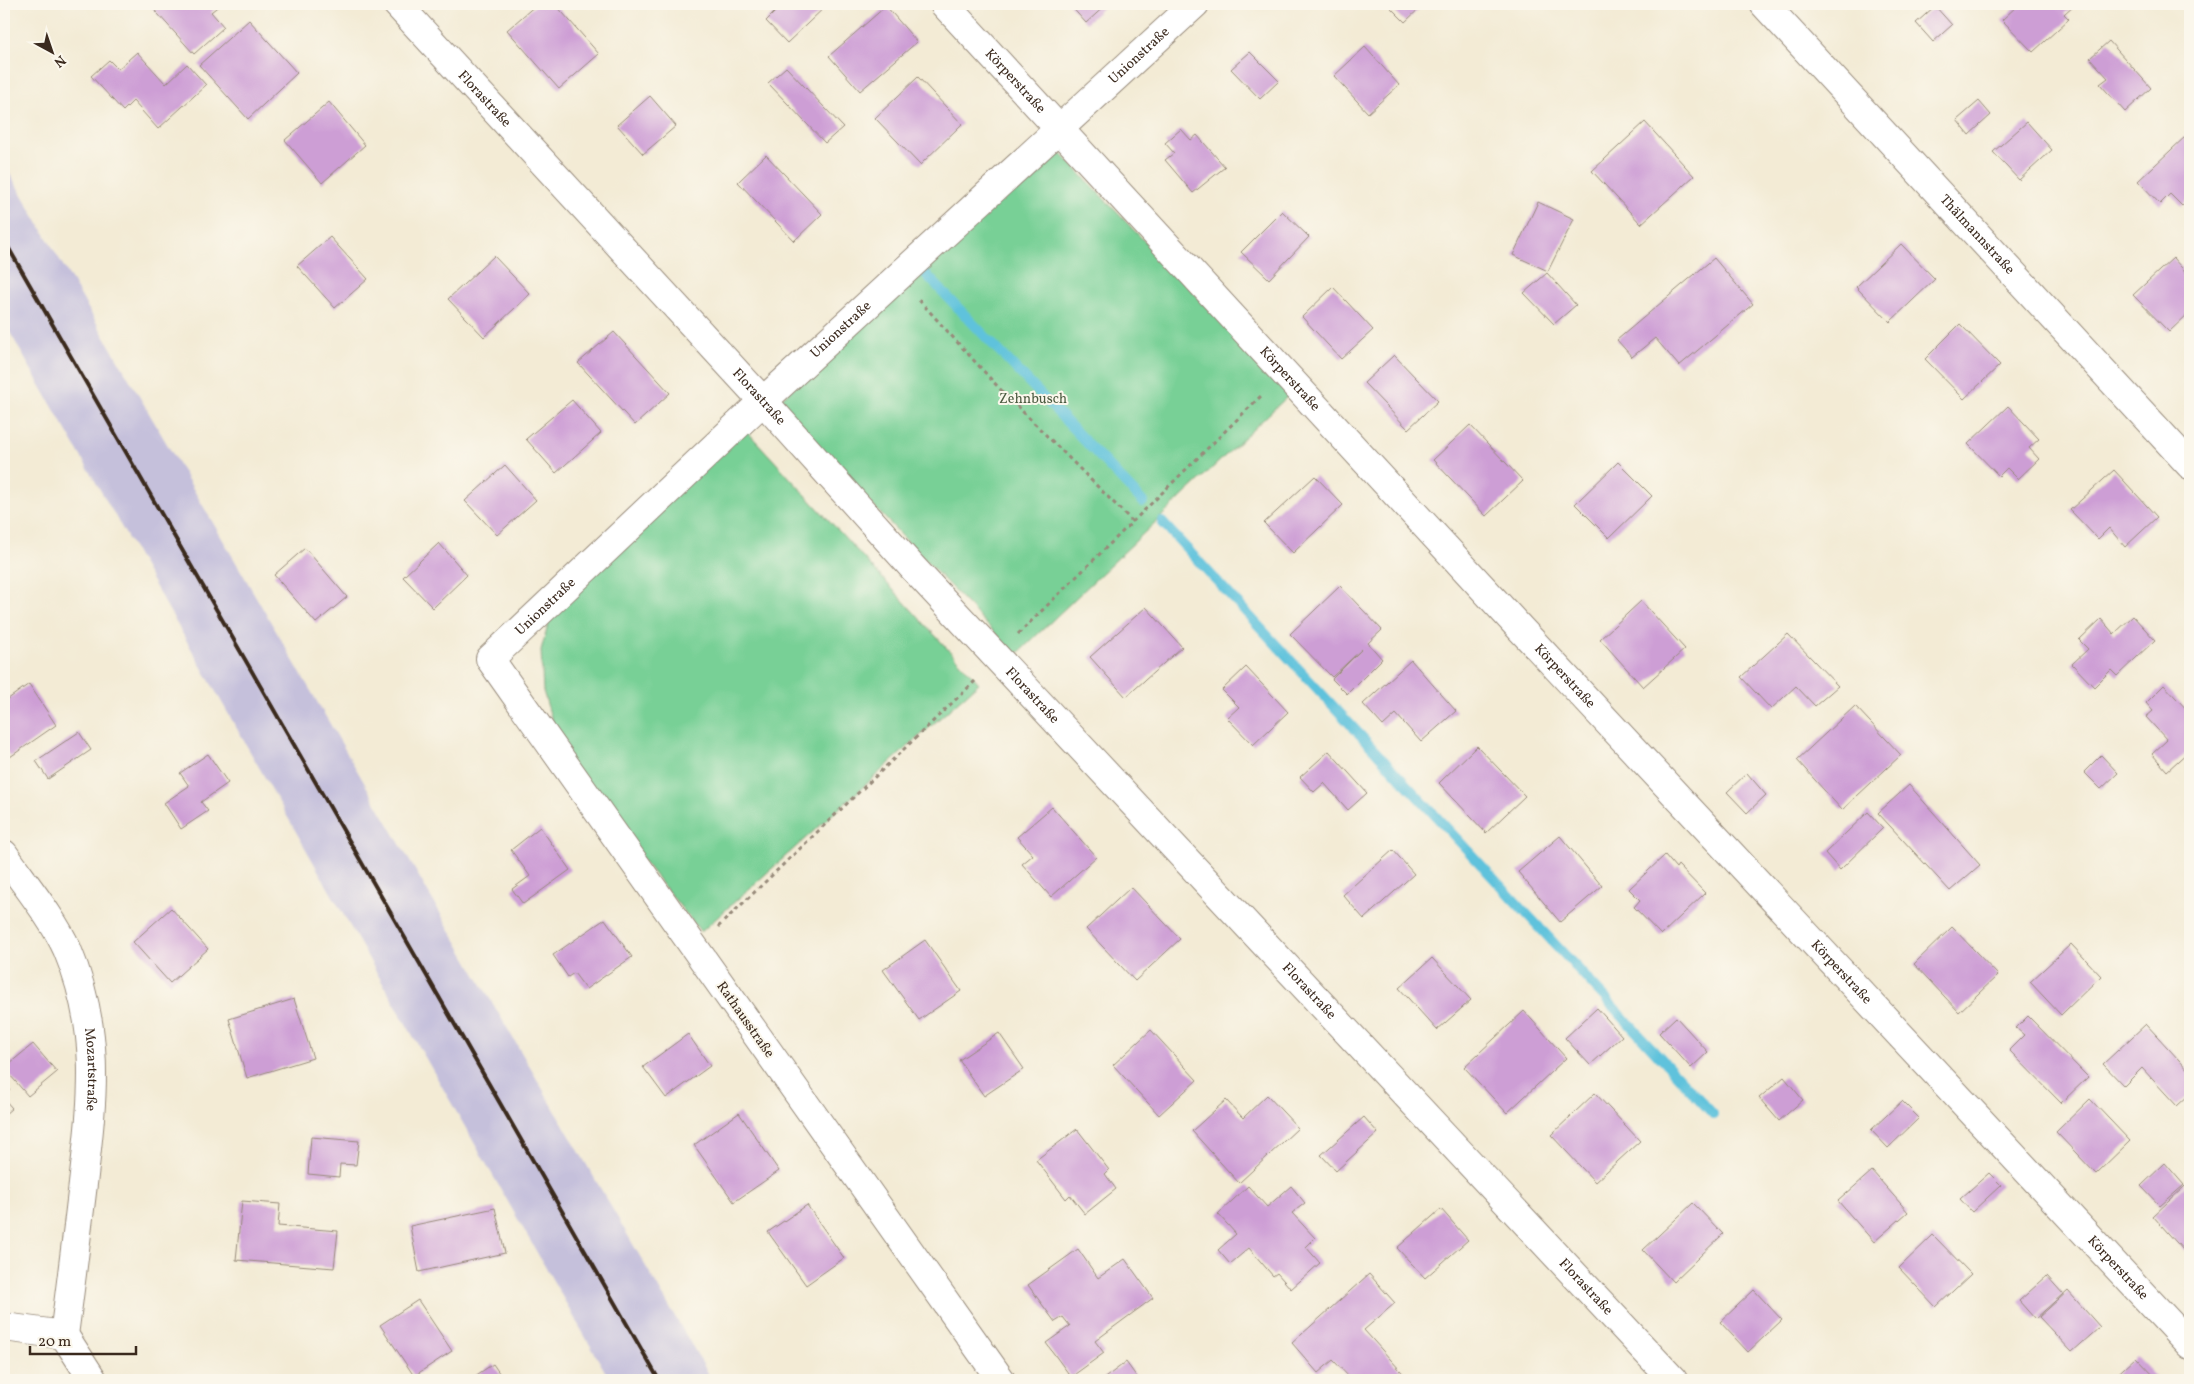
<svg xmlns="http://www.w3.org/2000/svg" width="2194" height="1384" font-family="Vollkorn,serif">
<rect width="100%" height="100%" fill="#fbf7ec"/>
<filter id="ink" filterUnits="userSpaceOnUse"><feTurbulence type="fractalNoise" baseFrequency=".02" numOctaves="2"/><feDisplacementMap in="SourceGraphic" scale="10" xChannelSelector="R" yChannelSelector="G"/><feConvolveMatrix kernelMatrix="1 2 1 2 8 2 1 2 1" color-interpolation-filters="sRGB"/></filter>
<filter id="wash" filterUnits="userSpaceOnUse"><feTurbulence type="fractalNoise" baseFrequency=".0096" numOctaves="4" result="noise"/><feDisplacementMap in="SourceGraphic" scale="20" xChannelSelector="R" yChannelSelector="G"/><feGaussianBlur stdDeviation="1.12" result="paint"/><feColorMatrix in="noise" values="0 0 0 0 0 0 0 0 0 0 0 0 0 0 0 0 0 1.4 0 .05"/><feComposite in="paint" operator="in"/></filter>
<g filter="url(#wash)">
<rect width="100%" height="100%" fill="#f3ebd5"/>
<path fill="#c5c0db" d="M4,164L712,1380H610L4,322Z"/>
<g fill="#78d096" stroke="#5a7d5a">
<path d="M1050,142L1290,394L1016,655L776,404Z"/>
<path d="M743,427L979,683L701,932L590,795L558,740L543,691L541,650L556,597Z"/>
</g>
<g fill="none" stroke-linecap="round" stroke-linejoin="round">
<g stroke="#5ec2dc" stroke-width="10">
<path d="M923,271L1143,502"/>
<path d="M1162,522L1713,1114"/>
</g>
</g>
<g id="blocks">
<g fill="#cd9ed5">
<path d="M149,4H221L211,12L224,27L194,54Z"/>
<path d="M537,4H555L599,54L559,89L507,30Z"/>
<path d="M783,4H828L787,43L766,21Z"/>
<path d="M1069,4H1107L1086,23Z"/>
<path d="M1387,4H1424L1405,22Z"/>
<path d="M2019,4H2075L2064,14L2069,19L2033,52L2002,20Z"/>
<path d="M886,6L917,42L860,91L829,56Z"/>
<path d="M1935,6L1952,25L1933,42L1916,23Z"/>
<path d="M249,20L297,73L248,119L199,65Z"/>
<path d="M2109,41L2151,88L2125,112L2100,84L2108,78L2090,58Z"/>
<path d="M1365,47L1399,85L1368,113L1334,76Z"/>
<path d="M137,52L166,84L187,64L206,85L158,129L133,101L123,111L91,76L109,60L118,69Z"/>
<path d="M1250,52L1279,81L1260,99L1231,69Z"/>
<path d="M786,67L843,127L825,143L768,83Z"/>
<path d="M918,77L962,124L920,165L875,118Z"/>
<path d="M650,96L676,126L643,154L617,125Z"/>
<path d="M1979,101L1991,115L1969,135L1957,120Z"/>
<path d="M329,102L365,145L322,183L285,140Z"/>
<path d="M1645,122L1694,176L1641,224L1592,171Z"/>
<path d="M2027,122L2052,150L2019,180L1993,152Z"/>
<path d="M1181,129L1191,140L1197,135L1225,167L1193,193L1165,160L1174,153L1165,143Z"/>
<path d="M2187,135L2190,138V198L2182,206L2170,194L2160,204L2138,181Z"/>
<path d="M766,155L822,214L794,241L738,182Z"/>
<path d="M1538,202L1574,219L1548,271L1513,255Z"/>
<path d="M1282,211L1309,237L1269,279L1241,252Z"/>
<path d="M330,237L368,279L335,308L297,266Z"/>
<path d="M1901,244L1935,279L1890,322L1856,287Z"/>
<path d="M494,256L530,294L484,337L448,299Z"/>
<path d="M1714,258L1753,304L1679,366L1655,338L1632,357L1617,340Z"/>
<path d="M2173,258L2190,277V312L2169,332L2133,295Z"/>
<path d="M1547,273L1576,305L1554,324L1524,293Z"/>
<path d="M1333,287L1373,330L1341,359L1302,317Z"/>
<path d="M1960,324L2000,365L1964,399L1925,359Z"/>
<path d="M614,332L670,393L635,425L578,363Z"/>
<path d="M1394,355L1438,401L1408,429L1364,383Z"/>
<path d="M572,400L601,433L556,473L526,439Z"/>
<path d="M2008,406L2039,439L2029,448L2039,459L2018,479L2007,468L1999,476L1968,444Z"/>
<path d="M1470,425L1523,481L1486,516L1433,460Z"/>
<path d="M1618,462L1652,496L1609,538L1575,504Z"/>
<path d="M505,465L536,500L497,535L465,501Z"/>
<path d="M2114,470L2157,517L2125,547L2109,528L2098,539L2070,510Z"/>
<path d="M1315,476L1343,505L1293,553L1264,523Z"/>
<path d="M439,543L467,575L433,608L403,577Z"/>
<path d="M305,548L347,597L316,623L274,575Z"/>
<path d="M1340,586L1382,630L1368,643L1382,659L1347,694L1332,679L1362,649L1332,677L1290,634Z"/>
<path d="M1641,601L1685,649L1643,687L1600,639Z"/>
<path d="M1146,607L1182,647L1126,697L1090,657Z"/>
<path d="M2133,616L2155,640L2117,676L2111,670L2094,687L2072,664L2088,649L2079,640L2101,619L2114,634Z"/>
<path d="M1788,634L1838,686L1815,706L1796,686L1771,709L1741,677Z"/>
<path d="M1411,660L1456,711L1421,742L1396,714L1383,726L1363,704Z"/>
<path d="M1246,667L1288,712L1253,745L1227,718L1239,707L1222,690Z"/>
<path d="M29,684L56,725L10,757L4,747V702Z"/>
<path d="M2164,685L2190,713V750L2167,771L2152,754L2167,740L2146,717L2153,711L2146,703Z"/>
<path d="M1855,706L1901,755L1842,810L1797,760Z"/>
<path d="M79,732L91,750L48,779L36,761Z"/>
<path d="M1477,746L1525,796L1486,833L1439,783Z"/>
<path d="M1329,751L1367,793L1348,810L1324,783L1314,792L1300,777Z"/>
<path d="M208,754L228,783L201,802L208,811L181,829L164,803L189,786L180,773Z"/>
<path d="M2101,755L2118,773L2101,789L2084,772Z"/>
<path d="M1747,773L1766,795L1747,813L1727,792Z"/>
<path d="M1909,785L1980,865L1950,891L1878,813Z"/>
<path d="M1052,807L1096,857L1051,897L1022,864L1033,855L1017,837Z"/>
<path d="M1868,812L1883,828L1840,870L1825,853Z"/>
<path d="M540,827L570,870L523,904L512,889L530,876L511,850Z"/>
<path d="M1560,836L1602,886L1560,922L1518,872Z"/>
<path d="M1393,850L1414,874L1364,919L1343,895Z"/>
<path d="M1665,855L1676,868L1678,865L1705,893L1661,935L1634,907L1640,900L1629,889Z"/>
<path d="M1131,887L1180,939L1135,981L1086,929Z"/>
<path d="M171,908L208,949L170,983L133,942Z"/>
<path d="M605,919L632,957L586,989L574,973L568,977L553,955Z"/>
<path d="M1952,927L1998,975L1959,1012L1914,964Z"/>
<path d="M925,940L961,991L919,1020L883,970Z"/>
<path d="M2071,944L2101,976L2061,1015L2030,982Z"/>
<path d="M1432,958L1471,1000L1437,1030L1399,988Z"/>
<path d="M294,999L313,1058L247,1078L229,1019Z"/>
<path d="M1597,1008L1622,1036L1590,1065L1565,1038Z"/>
<path d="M1524,1011L1566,1058L1507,1113L1464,1067Z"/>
<path d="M2028,1016L2088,1077L2061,1103L2009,1050L2024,1035L2016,1028Z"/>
<path d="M1676,1017L1708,1052L1691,1068L1659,1033Z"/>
<path d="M2146,1024L2190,1072V1094L2177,1106L2142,1068L2124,1086L2103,1064Z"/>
<path d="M1151,1030L1197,1080L1159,1115L1113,1065Z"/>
<path d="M999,1033L1024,1069L984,1096L959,1060Z"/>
<path d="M688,1034L710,1066L666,1098L643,1067Z"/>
<path d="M33,1044L57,1072L28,1096L4,1068Z"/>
<path d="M1784,1077L1803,1100L1779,1121L1759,1098Z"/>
<path d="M4,1083L10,1090L4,1096Z"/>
<path d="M1595,1093L1640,1141L1595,1182L1551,1135Z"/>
<path d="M1267,1095L1298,1128L1239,1183L1192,1131L1226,1100L1243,1118Z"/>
<path d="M4,1099L12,1108L4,1115Z"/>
<path d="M2090,1099L2130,1141L2096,1174L2056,1132Z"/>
<path d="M1902,1101L1919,1118L1888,1148L1871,1130Z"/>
<path d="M739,1113L779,1171L734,1202L694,1145Z"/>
<path d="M1364,1117L1378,1133L1336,1171L1321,1155Z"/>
<path d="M1077,1129L1109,1170L1105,1174L1116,1189L1085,1214L1070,1195L1066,1199L1036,1160Z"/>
<path d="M311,1137L359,1141L356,1165L340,1164L339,1177L308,1174Z"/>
<path d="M2165,1163L2184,1185L2160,1206L2141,1186Z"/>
<path d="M1872,1171L1908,1212L1874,1242L1838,1201Z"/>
<path d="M1989,1173L2001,1185L1972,1212L1960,1199Z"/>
<path d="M1248,1186L1267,1207L1291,1186L1305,1203L1292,1213L1315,1238L1306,1247L1320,1263L1291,1289L1277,1273L1273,1276L1249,1248L1230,1264L1218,1250L1236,1234L1218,1214Z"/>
<path d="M2185,1186L2190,1192V1244L2184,1251L2153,1216Z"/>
<path d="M242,1201L280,1204L278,1226L338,1231L334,1268L236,1260Z"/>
<path d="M1693,1203L1723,1234L1673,1282L1643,1250Z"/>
<path d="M807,1205L844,1258L806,1285L768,1232Z"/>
<path d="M495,1208L505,1253L419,1272L410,1226Z"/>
<path d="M1441,1209L1468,1240L1425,1278L1397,1248Z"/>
<path d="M1933,1235L1971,1274L1936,1307L1899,1268Z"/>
<path d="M1078,1249L1098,1278L1125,1259L1153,1298L1095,1341L1104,1353L1071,1377L1046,1343L1070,1326L1063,1317L1055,1322L1028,1285Z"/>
<path d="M1369,1274L1395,1303L1364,1330L1409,1380H1352L1333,1360L1318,1373L1292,1343Z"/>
<path d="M2047,1276L2063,1294L2035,1319L2019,1301Z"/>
<path d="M1754,1290L1782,1320L1748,1352L1720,1322Z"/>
<path d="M2068,1291L2100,1327L2072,1352L2039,1317Z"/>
<path d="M418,1300L452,1351L414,1376L380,1325Z"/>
<path d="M2136,1357L2158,1380H2111Z"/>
<path d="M1126,1362L1139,1380H1102Z"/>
<path d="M493,1364L504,1380H469Z"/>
</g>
</g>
</g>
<g filter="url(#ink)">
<use href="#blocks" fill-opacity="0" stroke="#978a7a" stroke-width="1"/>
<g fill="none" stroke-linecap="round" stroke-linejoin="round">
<g stroke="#978a7a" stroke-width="30">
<g id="minor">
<path id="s1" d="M397,4L763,401L914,569L1673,1380"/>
<path id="s2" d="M944,4L1516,624L2190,1345"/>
<path id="s3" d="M1764,4L2190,465"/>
<path id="s4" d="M4,854C24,883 53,918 67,949C102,1032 93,1097 83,1184C77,1234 71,1284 64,1335"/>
<path d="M4,1327L64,1335"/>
<path d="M64,1335L93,1380"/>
<path id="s5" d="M1001,1380L490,659L763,401L1195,4"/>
</g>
</g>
<g stroke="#978a7a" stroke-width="3" stroke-dasharray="4 4" stroke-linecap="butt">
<path d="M919,300L999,388L1134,523"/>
<path d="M1018,634L1262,395"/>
<path d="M718,927L975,681"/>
</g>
<use href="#minor" stroke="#fff" stroke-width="28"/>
<path stroke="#3b2a1e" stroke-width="4" d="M4,240L659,1380"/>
</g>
</g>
<g text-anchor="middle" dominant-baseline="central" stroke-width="4" stroke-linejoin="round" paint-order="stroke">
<g font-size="14" fill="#3b2a1e" stroke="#fbf7ec">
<text stroke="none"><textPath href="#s5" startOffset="1770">Unionstraße</textPath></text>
<text stroke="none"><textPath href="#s2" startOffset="105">Körperstraße</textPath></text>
<text stroke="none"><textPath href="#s1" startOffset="129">Florastraße</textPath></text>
<text stroke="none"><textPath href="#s3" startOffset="314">Thälmannstraße</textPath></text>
<text stroke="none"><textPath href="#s5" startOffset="1365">Unionstraße</textPath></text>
<text stroke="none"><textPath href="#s2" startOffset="510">Körperstraße</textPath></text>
<text stroke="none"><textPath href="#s1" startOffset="534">Florastraße</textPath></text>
<text stroke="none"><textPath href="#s5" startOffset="960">Unionstraße</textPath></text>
<text stroke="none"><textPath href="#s2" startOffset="915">Körperstraße</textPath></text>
<text stroke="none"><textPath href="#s1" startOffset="939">Florastraße</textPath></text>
<text stroke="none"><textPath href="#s2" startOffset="1320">Körperstraße</textPath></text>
<text stroke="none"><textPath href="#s1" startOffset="1344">Florastraße</textPath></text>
<text transform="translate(745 1020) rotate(55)">Rathausstraße</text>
<text stroke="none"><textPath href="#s4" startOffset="238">Mozartstraße</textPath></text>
<text stroke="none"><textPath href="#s2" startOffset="1725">Körperstraße</textPath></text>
<text stroke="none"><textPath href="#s1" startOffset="1749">Florastraße</textPath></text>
</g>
<g font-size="14" fill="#4d5c42" stroke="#fbf7ec">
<text x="1033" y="399">Zehnbusch</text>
</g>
</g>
<rect width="2194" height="1384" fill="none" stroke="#fbf7ec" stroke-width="20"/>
<g transform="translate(52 52) rotate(140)" stroke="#fbf7ec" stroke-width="4" paint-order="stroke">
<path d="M0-4L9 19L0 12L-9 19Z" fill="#3b2a1e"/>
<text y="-8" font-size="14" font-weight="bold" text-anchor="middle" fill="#3b2a1e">N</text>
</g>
<path d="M30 1346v8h106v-8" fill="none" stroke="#3b2a1e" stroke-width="2.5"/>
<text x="38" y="1346" font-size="15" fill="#3b2a1e" stroke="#fbf7ec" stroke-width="4" paint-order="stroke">20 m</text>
</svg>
